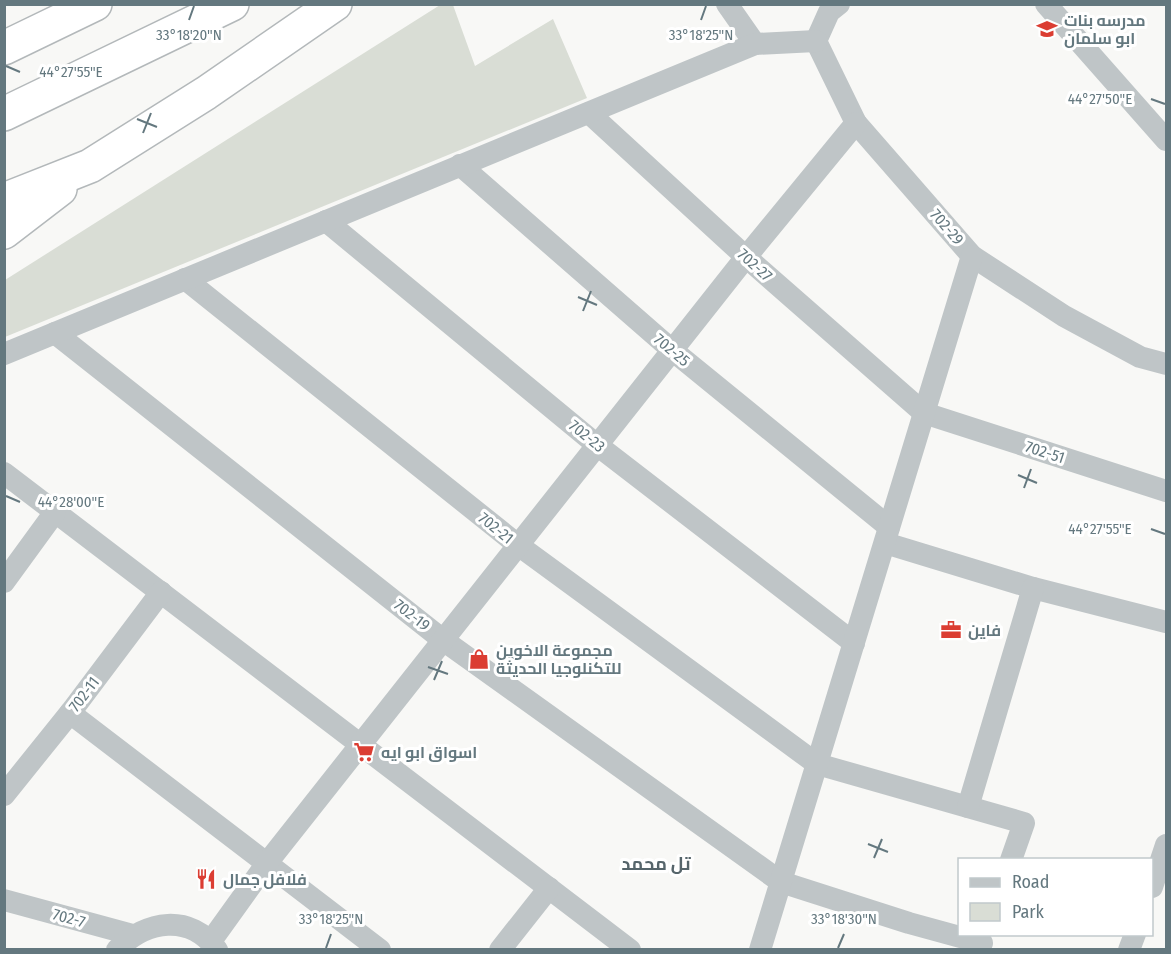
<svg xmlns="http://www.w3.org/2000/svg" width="1171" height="954" font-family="'Fira Sans Condensed',Cairo,sans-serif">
<rect width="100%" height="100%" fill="#f8f8f6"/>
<path fill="#d9ddd5" d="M440,5H453L475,66L553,19L587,98L5,337V280Z"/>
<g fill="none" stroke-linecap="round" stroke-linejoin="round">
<g stroke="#b3b8ba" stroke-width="36">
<g id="motorway">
<path d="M4,48L95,4"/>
<path d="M4,114L232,4"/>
<path d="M4,200L90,166L206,93L335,4"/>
<path d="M4,232L60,189"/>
</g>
</g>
<g stroke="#bfc5c7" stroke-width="22">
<path d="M727,4L755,44"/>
<path d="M839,4L829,12L816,41L856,123L972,256L1064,316L1140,357L1166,364"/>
<path d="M1046,4L1166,140"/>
<path d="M589,113L746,257L924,413L1166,491"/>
<path d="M460,165L672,350L889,527"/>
<path d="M326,221L597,445L854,643"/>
<path d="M185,279L518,545L817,764L1024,823L1011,860"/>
<path d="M55,333L443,640L781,882L909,923L982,943"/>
<path d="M4,354L755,44L816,41"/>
<path d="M4,473L630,950"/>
<path d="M885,543L1033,588L1166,622"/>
<path d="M4,582L55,512"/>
<path d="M70,713L380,950"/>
<path d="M4,795L70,713L161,592"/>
<path d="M968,807L1033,588"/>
<path d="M1152,887L1166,845"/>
<path d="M4,900L133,935"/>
<path d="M211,941L267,863L746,257L856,123"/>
<path d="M117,950C146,920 190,913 217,950"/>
<path d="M500,950L549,888"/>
<path d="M760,950L972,256"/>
<path d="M1129,950L1135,934"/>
</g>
<use href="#motorway" stroke="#fff" stroke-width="33"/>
</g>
<path fill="none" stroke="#64787f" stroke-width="2" d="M189,20L194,6M701,20L706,6M6,66L20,72M1151,99L1165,104M137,119L157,127M143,133L151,113M578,297L597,305M583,311L591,291M1018,475L1037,483M1024,488L1031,469M6,496L20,502M1151,529L1165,534M428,667L448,674M434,680L442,661M868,844L888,852M874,858L882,839M326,948L331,934M838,948L844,934"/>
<defs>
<g id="school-bare" transform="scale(1.62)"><path d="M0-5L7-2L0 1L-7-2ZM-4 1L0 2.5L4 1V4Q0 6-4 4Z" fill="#db3d32" stroke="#fff" stroke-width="2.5" paint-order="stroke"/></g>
<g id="office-bare" transform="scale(1.62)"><path d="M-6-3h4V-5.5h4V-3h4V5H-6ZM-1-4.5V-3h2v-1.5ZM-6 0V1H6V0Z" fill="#db3d32" stroke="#fff" stroke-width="2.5" paint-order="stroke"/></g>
<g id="shop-bare" transform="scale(1.62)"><path d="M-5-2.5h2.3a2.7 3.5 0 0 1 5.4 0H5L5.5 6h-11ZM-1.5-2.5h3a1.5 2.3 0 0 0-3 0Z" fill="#db3d32" stroke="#fff" stroke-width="2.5" paint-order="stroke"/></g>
<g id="supermarket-bare" transform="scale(1.62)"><path d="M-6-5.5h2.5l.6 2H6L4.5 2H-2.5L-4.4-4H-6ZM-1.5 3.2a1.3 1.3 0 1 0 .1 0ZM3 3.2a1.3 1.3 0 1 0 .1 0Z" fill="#db3d32" stroke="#fff" stroke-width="2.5" paint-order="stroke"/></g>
<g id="restaurant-bare" transform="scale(1.62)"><path d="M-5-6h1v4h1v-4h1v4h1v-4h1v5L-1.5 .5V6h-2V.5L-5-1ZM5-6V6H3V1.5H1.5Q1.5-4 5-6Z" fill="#db3d32" stroke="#fff" stroke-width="2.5" paint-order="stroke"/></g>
</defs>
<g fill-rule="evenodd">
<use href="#school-bare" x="1047" y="29"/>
<use href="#office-bare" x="951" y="630"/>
<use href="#shop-bare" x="479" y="659"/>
<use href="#supermarket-bare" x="364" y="752"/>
<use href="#restaurant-bare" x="206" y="879"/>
</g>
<g text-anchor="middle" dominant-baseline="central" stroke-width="6" stroke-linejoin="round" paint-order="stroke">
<g font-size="16" font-weight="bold" fill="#64787f" stroke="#fff" text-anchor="start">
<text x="1064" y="20">مدرسه بنات<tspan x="1064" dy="18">ابو سلمان</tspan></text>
<text x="968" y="630">فاين</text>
<text x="496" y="650">مجموعة الاخوين<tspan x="496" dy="18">للتكنلوجيا الحديثة</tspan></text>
<text x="381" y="752">اسواق ابو ايه</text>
<text x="223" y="879">فلافل جمال</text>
</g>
<g font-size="16" fill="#64787f" stroke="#fff">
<text transform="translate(947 227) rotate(49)">702-29</text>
<text transform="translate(755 265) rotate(42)">702-27</text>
<text transform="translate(672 350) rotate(40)">702-25</text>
<text transform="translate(587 436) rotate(39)">702-23</text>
<text transform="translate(1045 452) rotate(18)">702-51</text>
<text transform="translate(496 528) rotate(39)">702-21</text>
<text transform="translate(412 615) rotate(38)">702-19</text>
<text transform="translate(84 694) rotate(-53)">702-11</text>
<text transform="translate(69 918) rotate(15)">702-7</text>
</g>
<g font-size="18" font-weight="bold" fill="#56656b" stroke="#fff">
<text x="656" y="864">تل محمد</text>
</g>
</g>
<g font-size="15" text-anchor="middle" fill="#64787f" stroke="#fff" stroke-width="6" stroke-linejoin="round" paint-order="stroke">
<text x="189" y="40">33°18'20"N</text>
<text x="701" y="40">33°18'25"N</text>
<text x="71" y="77">44°27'55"E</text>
<text x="1100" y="104">44°27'50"E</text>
<text x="71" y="507">44°28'00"E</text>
<text x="1100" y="534">44°27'55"E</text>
<text x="331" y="924">33°18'25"N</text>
<text x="844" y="924">33°18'30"N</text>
</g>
<rect width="1171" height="954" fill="none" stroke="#64787f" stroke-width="12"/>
<rect x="958" y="858" width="195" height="78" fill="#ffffff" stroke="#c1c9cc" stroke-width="1.5"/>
<rect x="970" y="878" width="30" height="9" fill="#bfc5c7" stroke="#c1c9cc" stroke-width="1.5"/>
<text x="1012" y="888" font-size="18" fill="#64787f">Road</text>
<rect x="970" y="903" width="30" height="18" fill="#d9ddd5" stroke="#c1c9cc" stroke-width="1.5"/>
<text x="1012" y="918" font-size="18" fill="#64787f">Park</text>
</svg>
